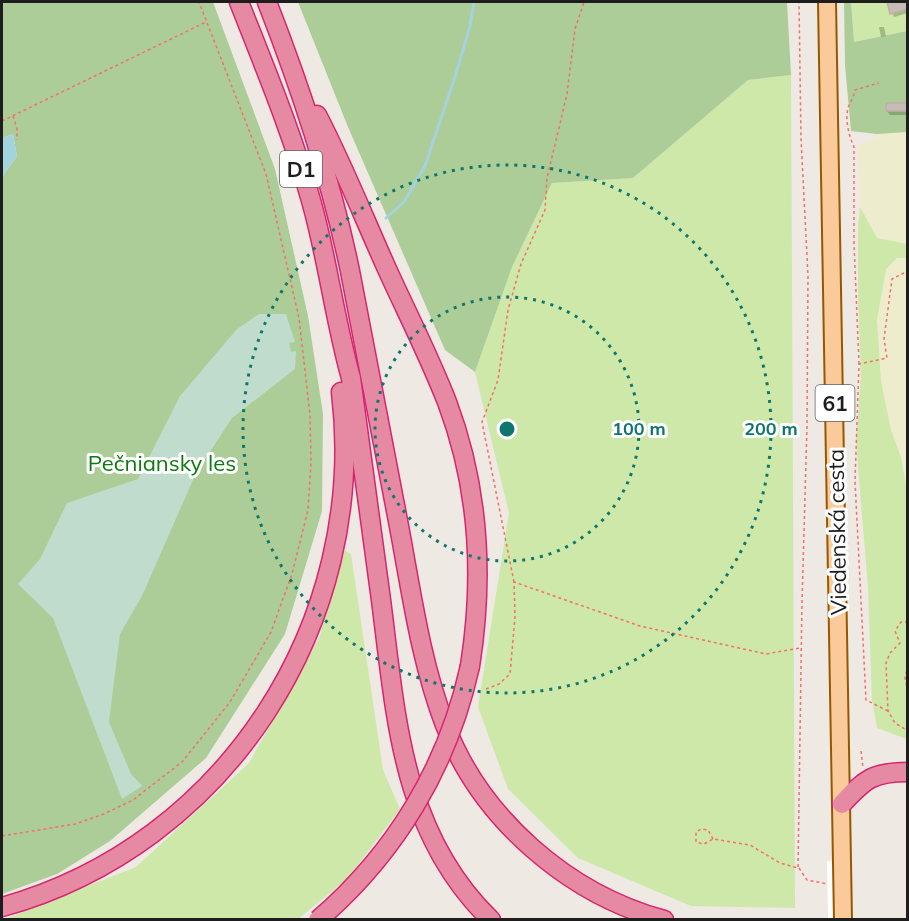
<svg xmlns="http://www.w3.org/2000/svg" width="909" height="921" font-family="Mulish,sans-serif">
<rect width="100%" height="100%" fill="#eee9e3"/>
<g fill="#ededce">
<path d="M907,132V244L877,239L860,207L858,146L876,139L877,134Z"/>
<path d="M897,258H907V492L901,457L891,430L881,381L877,320L886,269Z"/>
</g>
<g fill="#cde8a8">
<path d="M851,2H907V31L854,42Z"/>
<path d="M791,75L795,908L691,906L578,858L508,789L478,707L509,513L475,372L512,267L552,183L633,178L748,80Z"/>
<path d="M860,207L877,238L907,244V258H897L886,269L877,320L881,381L891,430L901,457L907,492V739L877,728L872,700L868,587L856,442L861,376L858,299V226Z"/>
<path d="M340,548L351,554L383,770L400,809L348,878L298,919L2,920L136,867L249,763L320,636Z"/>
</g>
<g fill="#accd98">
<path d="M2,2H213L275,169L308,316L323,414L322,511L285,634L206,758L110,841L57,874L2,894V177L17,156L13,134L2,138Z"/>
<path d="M298,2H787L791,75L748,80L633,178L552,183L512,267L475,372L445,350L348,127Z"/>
<path d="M844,2H851L854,42L907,31V132L877,134L851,131L845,65Z"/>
</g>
<path fill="#c0dccd" d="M259,314H286L295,342L289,343L291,352L296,351L295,369L232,418L196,473L142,596L120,634L109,722L131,774L142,786L122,799L53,618L18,584L40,559L67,503L138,479L180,396L237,329Z"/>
<path fill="#a3d3dc" d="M13,134L17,156L2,177V138Z"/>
<path fill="#fff" d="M827,861H850L851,919H828Z"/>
<g fill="#0003">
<path d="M896,2H908V13L894,17L889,4Z"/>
<path d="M879,27H884L886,36L881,37Z"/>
<path d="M908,104V115H890L887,111Z"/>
</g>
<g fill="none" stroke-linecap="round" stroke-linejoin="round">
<path stroke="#a3d3dc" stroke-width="3" d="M386,218L404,202L425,166L455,77L470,26L474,2"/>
</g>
<g fill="#c6bbb6" stroke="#c0afa5" stroke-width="1.5">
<path d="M887,2H908V9L890,14Z"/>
<rect x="886" y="103" width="22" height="8"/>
</g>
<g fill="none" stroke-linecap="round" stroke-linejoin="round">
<g stroke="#955801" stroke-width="20">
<path id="primary" d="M827,2L843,920"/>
</g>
<g stroke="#d72570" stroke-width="21">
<g id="highway">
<path d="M239,2C265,68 293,135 312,204C328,262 335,321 351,378C361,452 371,526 381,600C396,716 401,833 491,920"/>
<path d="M267,2C301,89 331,179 350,271C366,355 382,438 398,521C411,589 420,660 445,725C481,819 568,894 664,920"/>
<path d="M317,115C343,165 364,218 387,269C407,313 429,356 447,402C479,487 484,577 470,666"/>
<path d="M842,804C865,779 873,772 908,772"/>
<path d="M2,907C226,845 369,622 341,392"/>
</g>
</g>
<g stroke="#f86d69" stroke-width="1.5" stroke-dasharray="3 3" stroke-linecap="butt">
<path d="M13,116L17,129V140"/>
<path d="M2,121L206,22"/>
<path d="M859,364L854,244V147C849,136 845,121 848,108C850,102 854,97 855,90L879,83"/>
<path d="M514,582L482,422L498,380L508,310L521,264L545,210L547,178L567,94L575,29L584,2"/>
<path d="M908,622H901L895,631L900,643L890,653L886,663L888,711L895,723L908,731"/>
<path d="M908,665L905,678L908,692"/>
<path d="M486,689L499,684L510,674L515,617L514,582L640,626L766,654L800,648"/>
<path d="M888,711L866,700L855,481L859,364L887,358L884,339L892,279L908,271"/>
<path d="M861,751L863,768"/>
<path d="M2,836L75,824L104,814L133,800L182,762L230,702L271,632L292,574L308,510L311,463L310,415L299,318L266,174L199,2"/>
<path d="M713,839L708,830L701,829L696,832V842L704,844L713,839L750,845L780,863L798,868L802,602L807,426L808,276L801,138L799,2"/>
<path d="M799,868L807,880L828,884"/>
</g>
<use href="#primary" stroke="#fbca9b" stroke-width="16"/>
<use href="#highway" stroke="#e58aa2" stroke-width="18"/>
<g stroke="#d72570" stroke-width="21" stroke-linecap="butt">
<path id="highway-bridge" d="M318,920C396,853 448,766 470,666"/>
</g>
<use href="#highway-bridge" stroke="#e58aa2" stroke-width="18"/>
</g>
<g fill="none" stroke="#0f766e" stroke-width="3" stroke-dasharray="3 6">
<circle cx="507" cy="429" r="132"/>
<circle cx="507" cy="429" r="264"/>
</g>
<g text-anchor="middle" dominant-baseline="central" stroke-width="6" stroke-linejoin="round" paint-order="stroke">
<g fill="#fff" stroke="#616161" stroke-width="1.5">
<rect x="280" y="151" width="42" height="36" rx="4.5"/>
<rect x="815.5" y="385" width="39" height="36" rx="4.5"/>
</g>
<g font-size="21" font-weight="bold" fill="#1d1d1d">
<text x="301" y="169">D1</text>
<text x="835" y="403">61</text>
</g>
<g font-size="22" fill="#0c7a0d" stroke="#fff">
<text x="162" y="463">Pečniansky les</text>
</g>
<g font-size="22" fill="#1d1d1d" stroke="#fff">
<text transform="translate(837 532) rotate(-91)">Viedenská cesta</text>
</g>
</g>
<circle cx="507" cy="429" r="9" fill="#0f766e" stroke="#fff" stroke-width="3"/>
<g font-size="18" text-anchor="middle" font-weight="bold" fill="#0f766e" stroke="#fff" stroke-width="6" stroke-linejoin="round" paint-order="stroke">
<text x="639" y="435">100 m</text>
<text x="771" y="435">200 m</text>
</g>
<rect width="909" height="921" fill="none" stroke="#1d1d1d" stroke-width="6"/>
</svg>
